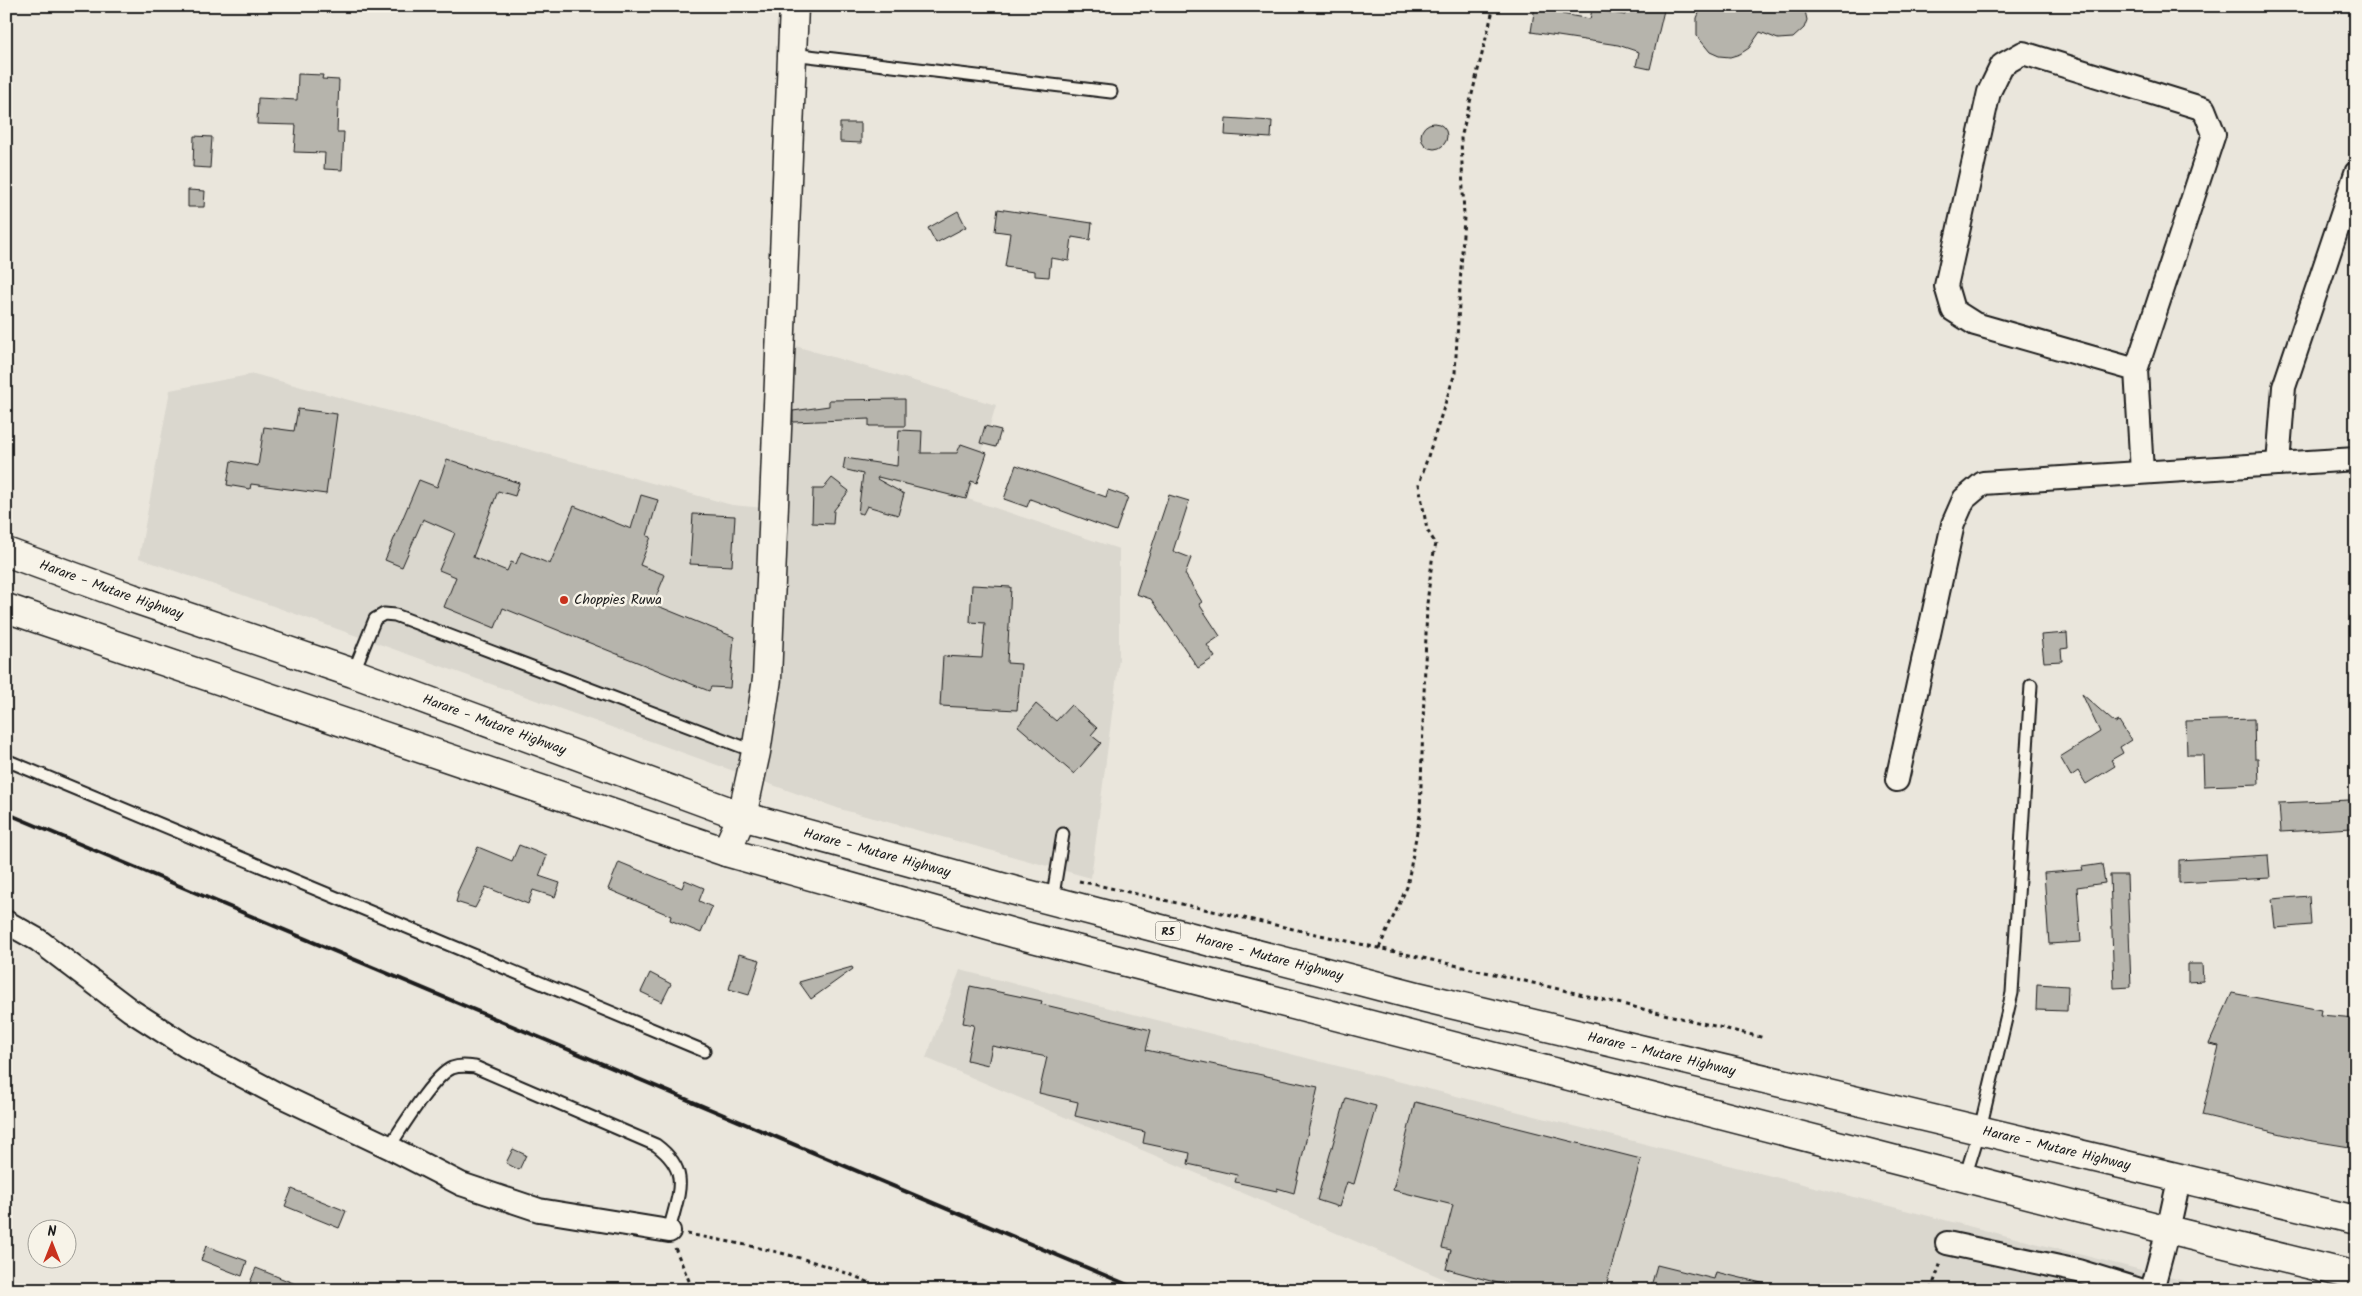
<svg xmlns="http://www.w3.org/2000/svg" width="2362" height="1296" font-family="Kalam,sans-serif">
<rect width="100%" height="100%" fill="#eae6dc"/>
<filter id="ink" filterUnits="userSpaceOnUse"><feTurbulence type="fractalNoise" baseFrequency=".02" numOctaves="2"/><feDisplacementMap in="SourceGraphic" scale="10" xChannelSelector="R" yChannelSelector="G"/><feConvolveMatrix kernelMatrix="1 2 1 2 8 2 1 2 1" color-interpolation-filters="sRGB"/></filter>
<g filter="url(#ink)">
<g fill="#dad7ce">
<path d="M792,345L996,405L968,499L1119,549V659L1091,878L840,809L139,558L170,390L254,374L732,505L785,510Z"/>
<path d="M960,970L2220,1290H1470L926,1058Z"/>
</g>
<g fill="#b6b4ac" stroke="#1c1c1c">
<path d="M1535,6L1563,9L1562,14L1590,19L1592,10L1625,15L1627,6H1665L1650,69L1636,66L1639,52L1618,45L1531,32Z"/>
<path d="M1702,6H1804L1807,20L1804,28L1793,38L1778,39L1760,32L1749,48L1740,54L1730,57L1719,56L1710,52L1697,36V18Z"/>
<path d="M298,74L323,75L322,79L339,80L337,132H344L342,170L324,169L325,153L294,152L296,125L257,124L258,98L297,100Z"/>
<path d="M1226,118L1272,121L1271,138L1225,135Z"/>
<path d="M840,123H861V143L840,142Z"/>
<circle cx="1434" cy="136" r="13"/>
<path d="M194,136L212,137L210,168L193,167Z"/>
<path d="M188,190L205,191L204,207H188Z"/>
<path d="M998,209L1092,223L1090,240L1072,237L1069,261L1051,258L1049,277L1035,276V271L1005,267L1010,233L995,231Z"/>
<path d="M958,211L966,227L936,243L928,228Z"/>
<path d="M905,399V426H869V419L793,422V411L829,406V400Z"/>
<path d="M298,409L337,414L326,494L251,484L250,489L227,485L231,461L258,466L264,427L294,431Z"/>
<path d="M985,426L1001,430L996,447L980,443Z"/>
<path d="M899,430L922,431L921,453H957L961,444L987,453L977,483L971,481L966,499L878,477L877,479L904,494L898,515L867,506L863,514L858,513L863,474L843,469L845,458L897,466Z"/>
<path d="M447,459L519,483L515,496L498,491L473,557L507,571L511,562L516,564L521,552L550,564L574,506L631,529L641,495L658,500L647,536L651,537L640,565L665,575L653,604L734,637L730,688L711,687L709,691L503,608L495,628L444,607L456,577L439,570L455,533L423,519L402,567L385,560L419,480L437,487Z"/>
<path d="M1016,465L1106,497L1108,490L1128,497L1116,531L1030,499L1027,507L1004,499Z"/>
<path d="M832,478L849,491L834,510L833,524L812,523L813,489H823Z"/>
<path d="M1169,495L1189,501L1173,551L1191,558L1185,574L1202,602L1199,604L1220,636L1207,645L1215,657L1198,668L1151,599L1136,594Z"/>
<path d="M693,514L735,516L732,566L690,564Z"/>
<path d="M972,585L1011,587L1007,663L1021,664L1017,710L940,706L943,656L982,658L985,623L970,622Z"/>
<path d="M2067,633L2068,648L2061,649L2062,661L2044,662L2041,635Z"/>
<path d="M2082,694L2115,723L2119,721L2131,740L2120,747L2123,753L2111,760L2115,766L2086,784L2078,771L2071,776L2060,757L2100,732Z"/>
<path d="M1036,704L1056,721L1071,705L1097,728L1091,735L1101,743L1074,774L1018,726Z"/>
<path d="M2254,719L2255,759H2258L2259,784L2204,786L2203,755H2187L2186,721Z"/>
<path d="M2350,800L2352,828L2281,832L2279,803Z"/>
<path d="M519,845L547,856L539,876L560,883L555,897L533,890L528,904L486,887L475,908L456,902L458,895L457,893L478,847L512,861Z"/>
<path d="M2268,855L2270,878L2179,883V860Z"/>
<path d="M619,862L682,888L685,880L704,888L699,901L712,907L701,933L670,920L671,916L608,889Z"/>
<path d="M2102,864L2105,883L2077,887L2081,942L2049,944L2044,873L2083,870L2082,867Z"/>
<path d="M2110,875H2127L2131,987L2114,988Z"/>
<path d="M2309,896L2311,925L2275,928L2272,899Z"/>
<path d="M739,954L760,960L749,995L729,989Z"/>
<path d="M2188,964H2202L2203,981L2188,982Z"/>
<path d="M852,967L853,969L811,999L799,982Z"/>
<path d="M650,973L671,984L662,1002L641,992Z"/>
<path d="M2037,984L2068,986L2067,1011L2036,1010Z"/>
<path d="M970,986L1042,1001L1041,1004L1151,1030L1146,1050L1318,1087L1294,1193L1277,1188V1191L1235,1182L1237,1175L1188,1164L1190,1153L1143,1143L1145,1132L1075,1116L1078,1102L1039,1093L1047,1057L992,1046L988,1065L967,1060L974,1025L963,1023Z"/>
<path d="M2232,993L2321,1010L2320,1015L2356,1018V1148L2307,1140L2202,1115L2219,1046L2209,1044Z"/>
<path d="M1346,1098L1376,1106L1354,1184L1347,1182L1339,1207L1317,1200Z"/>
<path d="M1415,1102L1641,1159L1605,1290H1524L1446,1269L1451,1250L1442,1248L1453,1205L1393,1190Z"/>
<path d="M513,1149L526,1155L519,1170L506,1163Z"/>
<path d="M292,1189L346,1211L339,1228L285,1206Z"/>
<path d="M206,1246L247,1261L242,1276L201,1260Z"/>
<path d="M1657,1265L1714,1279L1716,1272L1766,1284V1290H1650Z"/>
<path d="M256,1268L308,1289V1290H247Z"/>
</g>
<g fill="none" stroke-linecap="round" stroke-linejoin="round">
<g stroke="#1c1c1c" stroke-width="15">
<g id="service">
<path d="M792,54L1111,92"/>
<path d="M353,673L375,619L384,614L395,615L756,752"/>
<path d="M6,760L704,1051"/>
<path d="M1052,901L1063,834"/>
<path d="M389,1147C402,1128 433,1076 452,1068C460,1065 467,1066 475,1067L656,1145C692,1172 678,1193 669,1231"/>
<path d="M1965,1177L1980,1129L2012,993L2031,685"/>
</g>
</g>
<g stroke="#1c1c1c" stroke-width="26">
<g id="minor">
<path d="M2136,370L1975,324L1953,310L1946,286L1989,92L2002,65L2023,53L2204,109L2214,134L2136,370L2142,472"/>
<path d="M2278,464L2284,387L2356,173"/>
<path d="M1897,780L1953,524L1964,499L1983,483L2356,459"/>
<path d="M6,922L38,940L130,1010L186,1046L277,1094L389,1147L461,1184L539,1210L669,1231"/>
<path d="M1947,1243L2078,1271L2140,1290"/>
<path d="M2152,1290L2168,1230L2179,1180"/>
</g>
</g>
<g stroke="#1c1c1c" stroke-width="31">
<path id="tertiary" d="M726,852L742,816L756,752L767,679L794,6"/>
</g>
<g stroke="#1c1c1c" stroke-width="31">
<g id="trunk">
<path id="s1" d="M6,552L132,598L353,673L742,816L1012,890L1417,996L2356,1220"/>
<path d="M6,608L726,852L1017,934L2168,1230L2356,1276"/>
</g>
</g>
<g stroke="#1c1c1c" stroke-width="3" stroke-dasharray="4 4" stroke-linecap="butt">
<path d="M1079,881L1512,978L1765,1038"/>
<path d="M1379,948L1407,887L1420,815L1427,604L1432,561L1436,544L1427,530L1419,484L1455,373L1464,217L1461,138L1494,6"/>
<path d="M687,1234C755,1246 823,1259 885,1290"/>
<path d="M675,1248L693,1290"/>
<path d="M1931,1290L1941,1262"/>
</g>
<use href="#service" stroke="#f7f3e8" stroke-width="11"/>
<use href="#minor" stroke="#f7f3e8" stroke-width="22"/>
<use href="#tertiary" stroke="#f7f3e8" stroke-width="28"/>
<use href="#trunk" stroke="#f7f3e8" stroke-width="28"/>
<path stroke="#1c1c1c" stroke-width="4" d="M6,813L1140,1290"/>
</g>
</g>
<circle fill="#c8321e" stroke="#f7f3e8" stroke-width="2" cx="564" cy="600" r="5"/>
<g text-anchor="middle" dominant-baseline="central" stroke-width="5" stroke-linejoin="round" paint-order="stroke">
<rect fill="#f7f3e8" stroke="#5e5c59" stroke-width="1" x="1155.5" y="921.5" width="25" height="19" rx="4"/>
<g font-size="12" font-weight="bold" fill="#1c1c1c">
<text x="1168" y="931">R5</text>
</g>
<g font-size="14" fill="#1c1c1c" stroke="#f7f3e8">
<text stroke="none"><textPath href="#s1" startOffset="112">Harare - Mutare Highway</textPath></text>
<text stroke="none"><textPath href="#s1" startOffset="518">Harare - Mutare Highway</textPath></text>
<text stroke="none"><textPath href="#s1" startOffset="922">Harare - Mutare Highway</textPath></text>
<text stroke="none"><textPath href="#s1" startOffset="1328">Harare - Mutare Highway</textPath></text>
<text stroke="none"><textPath href="#s1" startOffset="1732">Harare - Mutare Highway</textPath></text>
<text stroke="none"><textPath href="#s1" startOffset="2138">Harare - Mutare Highway</textPath></text>
</g>
<g font-size="14" fill="#1c1c1c" stroke="#f7f3e8" text-anchor="start">
<text x="574" y="600">Choppies Ruwa</text>
</g>
</g>
<rect width="2362" height="1296" fill="none" stroke="#f7f3e8" stroke-width="25"/>
<rect x="12" y="12" width="2337" height="1271" fill="none" stroke="#1c1c1c" stroke-width="2" filter="url(#ink)"/>
<g transform="translate(52 1244)"><circle r="24" fill="#f7f3e8" stroke="#9f9d96"/>
<path d="M0-4L9 19L0 12L-9 19Z" fill="#c8321e"/>
<text y="-8" font-size="14" font-weight="bold" text-anchor="middle" fill="#1c1c1c">N</text>
</g>
</svg>
